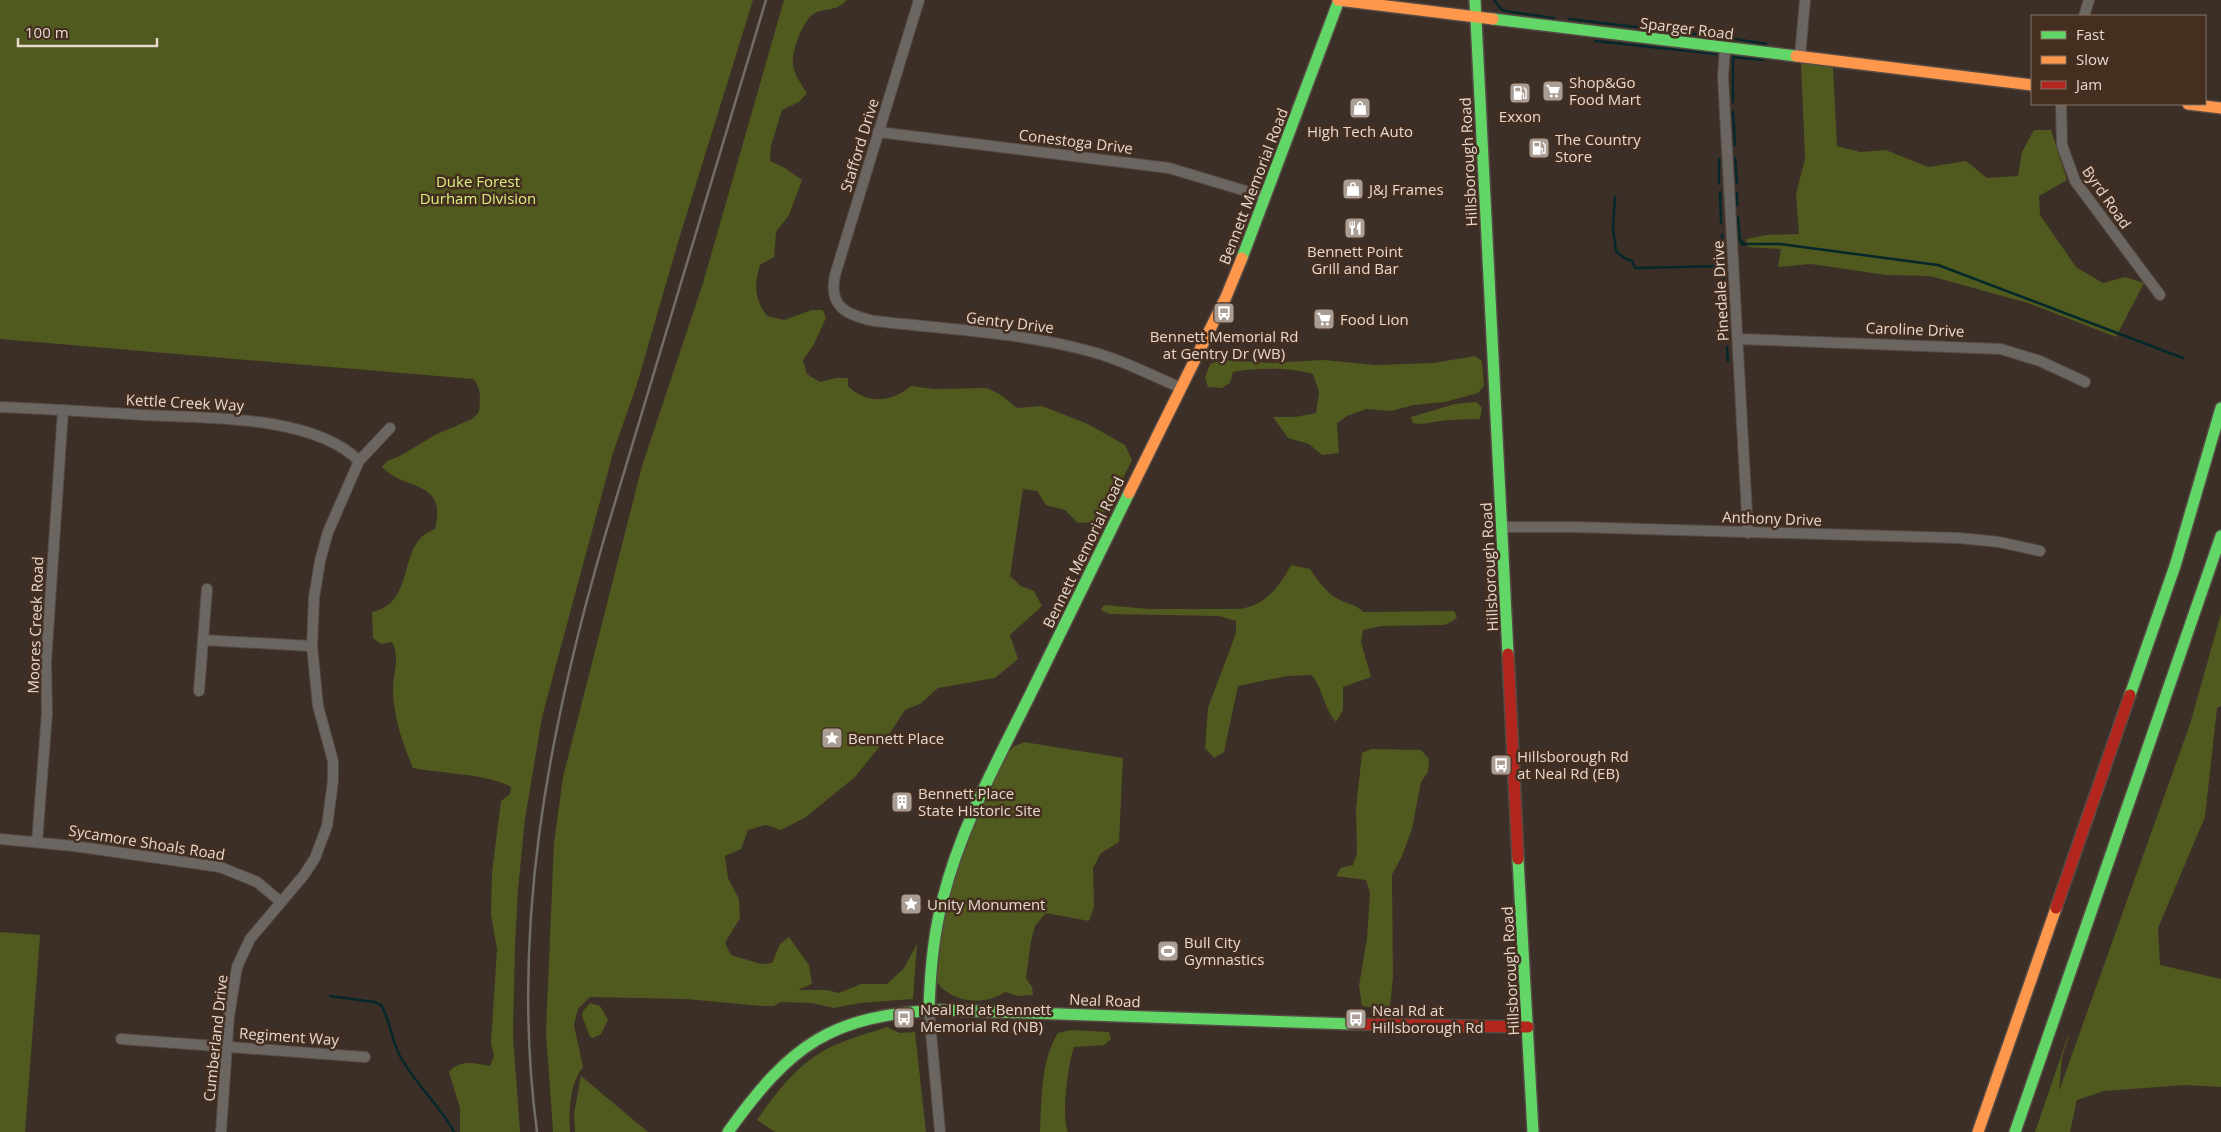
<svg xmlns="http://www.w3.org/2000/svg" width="2221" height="1132" font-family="'Open Sans',sans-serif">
<rect width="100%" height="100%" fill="#3c2f27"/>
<g fill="#50591e">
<path d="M0,0H753L679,239L637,384L613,453L542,717L525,819L518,889L515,945L513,1036L520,1132H460V1108L449,1072C460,1059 475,1063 490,1066L494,1056L491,1043L497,949L491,915L492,872L501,801L510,794L511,787C485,773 443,774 413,768C403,744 394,719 393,692C392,676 401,658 392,642L381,644L373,638L372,612C410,604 401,562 419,540C423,534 429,532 435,529C447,478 407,493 382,467L387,461L400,456L435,435L472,419L479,412C480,400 482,388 473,379L0,339Z"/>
<path d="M784,0H847C835,13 823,7 812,15C802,23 791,53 793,65C795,76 801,84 807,93L799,102L782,110L771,146L770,161L785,168L802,180L789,215L776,232L774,257L760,265C754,287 754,297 767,316L784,320L812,310H823L826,318L813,346L803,360L807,374L820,382L836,378H848V386C867,405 892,402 911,386L934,389L987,388L1001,395L1017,408L1042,406L1088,424L1125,445L1132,460L1108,509L1092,522L1078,523L1065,510L1046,505L1037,491L1023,489L1010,576L1021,586L1034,591L1042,606L1010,635L1018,659L995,678L938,688L920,704L905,710L888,736L855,777L806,817L781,830L766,825L748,830L741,849L725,856L728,878L739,899L740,918L725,943L731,955L761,964L772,963L780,944L789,937L809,965L812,984L798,990H827L839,993L861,984H887L904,968L917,944L913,999L860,1003L834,1008L812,1003L780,1002L774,1006H761L686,999L590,997L578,1009L574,1025L583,1067C569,1085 569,1110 570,1132H553L546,1032L554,843L563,777L642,466L703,283Z"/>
<path d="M1801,62L1833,65L1837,146L1860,152L1886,150L1928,167L1966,161L1987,178L2018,176L2022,152L2034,130H2051L2067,180L2039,196L2040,215L2076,267L2103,283L2125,277L2144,283L2116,337L2028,303L1930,276L1886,275L1811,264L1778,267L1781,249L1748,247L1746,239L1767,235L1799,234L1796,194L1805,159Z"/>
<path d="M1475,356L1482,361L1484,386L1478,393L1445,402L1414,405L1391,411L1366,409L1347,416L1337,423L1339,453L1322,455L1309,444L1288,438L1273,417H1295L1316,413L1319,392L1313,374C1289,367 1257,368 1233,372L1230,383L1222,388L1208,387L1205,378L1210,364L1220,360L1271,363L1323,360L1376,365L1433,363Z"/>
<path d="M1477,402L1482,408L1480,419L1447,420L1421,424L1413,423L1411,417L1455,404Z"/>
<path d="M1291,565L1310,569C1317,579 1326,593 1338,599C1347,604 1356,604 1363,612L1454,611L1457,617L1453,621L1444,625L1382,626L1363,630L1361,642L1371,677L1343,687V710L1336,722C1324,709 1323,689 1312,675L1287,676L1238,686L1224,752L1214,758L1205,748L1208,708L1236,633V621L1219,616L1110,614L1101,610L1104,605L1149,609H1239C1266,605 1279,587 1291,565Z"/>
<path d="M2221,614V706L2217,708L2205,817L2158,928L2160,965L2221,979V1087L2185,1085L2104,1091L2077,1100L2070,1132H2035L2068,1036H2069L2062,1057L2059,1091L2190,724Z"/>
<path d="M1024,742L1123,758L1119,842L1101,853L1093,868L1094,907L1089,921L1046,913L1035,926L1031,941L1026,978L1032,987L1033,995L1018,996L1005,992C989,1003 964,1004 947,992C943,990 939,984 935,981L939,909L997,769L1013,747Z"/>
<path d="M1371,749L1421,750L1429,759L1428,772L1421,782L1412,829L1402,856L1392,875L1393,978L1390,1006L1377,1008L1362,1006L1359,986L1367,938L1370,893L1366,880L1336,876L1341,868L1353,865L1357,853L1356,809L1362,753Z"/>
<path d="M0,932L40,935L25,1132H0Z"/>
<path d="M590,1003L600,1006L608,1020L601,1034L593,1038L590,1037L582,1016L583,1011Z"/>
<path d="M887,1027L900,1033L915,1032L926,1132H775L757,1120C777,1091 800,1061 833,1046C850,1038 869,1033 887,1027Z"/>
<path d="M1071,1030L1109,1032L1111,1039L1104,1045L1074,1047C1068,1064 1061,1116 1068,1132H1040C1042,1099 1040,1062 1058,1033Z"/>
<path d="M581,1076L648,1132H575L574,1114Z"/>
</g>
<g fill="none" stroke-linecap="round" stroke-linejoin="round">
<g stroke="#05292b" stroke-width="2.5">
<path d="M1494,0L1501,9L1505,11L1554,18"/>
<path d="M1569,19L1720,37"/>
<path d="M1735,39L1766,44"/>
<path d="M1595,41L1717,54"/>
<path d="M1733,102V57L1763,60"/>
<path d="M1733,112L1735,145"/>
<path d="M1735,158L1737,183"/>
<path d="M1719,159V183"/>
<path d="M1720,192L1721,223"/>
<path d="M1737,193V205"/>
<path d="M1615,197L1613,228L1616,251L1624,258L1632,261L1635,268L1723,266"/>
<path d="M1738,217L1740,240L1744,244"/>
<path d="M1722,235V243"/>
<path d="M1723,243L1724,293"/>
<path d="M1741,244H1780L1938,265L2183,358"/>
<path d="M1725,303L1726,331"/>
<path d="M1727,347L1728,361"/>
<path d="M330,996L374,1002L381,1005C391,1021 391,1040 400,1056C415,1084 439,1104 454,1132"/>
</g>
<g stroke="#564b44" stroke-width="12">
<g id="street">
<path d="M919,0L835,275C828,307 847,315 874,321C944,329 1017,332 1085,350C1118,358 1149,374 1181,388"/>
<path d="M2084,16L2089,0"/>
<path d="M1725,47L1723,77L1748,533"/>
<path d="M1800,56L1805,0"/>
<path d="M2061,104L2062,145L2075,181L2160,295"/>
<path d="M878,132L1169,168L1266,197"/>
<path d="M1738,339L2001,349L2040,361L2085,382"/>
<path d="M0,407C48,409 96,412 144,415C205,418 314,415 359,461"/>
<path d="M1502,527H1574L1959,538L1999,542L2040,551"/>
<path d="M203,640L312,646"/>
<path d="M199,691L207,589"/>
<path d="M0,839L74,846L220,867L257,882L281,902"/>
<path d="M37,842L47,713L46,662L63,410"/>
<path d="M929,1010L940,1132"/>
<path d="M121,1039L365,1057"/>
<path d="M221,1132L229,1016L237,967L250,939L304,875L315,858L327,826L333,781V761L318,706L312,646L314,598L320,561L328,532L359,461L390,428"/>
</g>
</g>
<g stroke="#564b44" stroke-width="14">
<g id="fast">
<path d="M1475,0L1508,654"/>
<path d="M1493,19L1796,56"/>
<path d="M1242,258L1339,0"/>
<path d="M2130,695L2175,566L2221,408"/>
<path d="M1518,859L1533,1132"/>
<path d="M929,1010C930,972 933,935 943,898C961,826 998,760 1031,693C1063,627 1096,560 1129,493"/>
<path d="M728,1132C791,1044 831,1015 941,1010L1352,1024"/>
<path d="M2015,1132L2221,536"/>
</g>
</g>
<g stroke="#564b44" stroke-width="14">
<g id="slow">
<path d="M1338,0L1493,19"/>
<path d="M1796,56L2032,85"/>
<path d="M2188,104L2221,108"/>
<path d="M1129,493L1226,297L1242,258"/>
<path d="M1978,1132L2056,908"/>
</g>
</g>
<g stroke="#564b44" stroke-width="14">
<g id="jam">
<path d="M1508,654L1518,859"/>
<path d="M2056,908L2130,695"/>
<path d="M1352,1024L1528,1027"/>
</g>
</g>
<use href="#street" stroke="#6c6662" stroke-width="10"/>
<use href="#fast" stroke="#63d668" stroke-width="11"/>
<use href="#slow" stroke="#ff974d" stroke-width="11"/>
<use href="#jam" stroke="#b3261e" stroke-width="11"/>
<path stroke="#736d68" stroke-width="2.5" d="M537,1132C510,931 548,732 604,539L766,0"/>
</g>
<defs>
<g id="supermarket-square" transform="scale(1.125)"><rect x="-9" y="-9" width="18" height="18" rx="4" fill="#aa9d94" stroke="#442e1f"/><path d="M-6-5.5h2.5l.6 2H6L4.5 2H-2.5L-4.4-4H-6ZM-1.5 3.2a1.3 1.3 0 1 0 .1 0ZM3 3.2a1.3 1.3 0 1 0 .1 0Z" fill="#fff"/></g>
<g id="fuel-square" transform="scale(1.125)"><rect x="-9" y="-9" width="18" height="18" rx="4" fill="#aa9d94" stroke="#442e1f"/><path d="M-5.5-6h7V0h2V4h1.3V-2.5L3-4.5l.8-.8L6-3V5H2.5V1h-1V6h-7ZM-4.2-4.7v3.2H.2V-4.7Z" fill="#fff"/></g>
<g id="shop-square" transform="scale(1.125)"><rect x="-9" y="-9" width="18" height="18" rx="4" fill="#aa9d94" stroke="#442e1f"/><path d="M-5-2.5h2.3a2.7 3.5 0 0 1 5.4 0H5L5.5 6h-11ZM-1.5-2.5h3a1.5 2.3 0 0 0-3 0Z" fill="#fff"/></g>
<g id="restaurant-square" transform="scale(1.125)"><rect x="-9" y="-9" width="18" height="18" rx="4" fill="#aa9d94" stroke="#442e1f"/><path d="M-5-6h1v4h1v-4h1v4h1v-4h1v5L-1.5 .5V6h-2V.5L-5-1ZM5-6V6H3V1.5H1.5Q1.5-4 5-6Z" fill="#fff"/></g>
<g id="bus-square" transform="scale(1.125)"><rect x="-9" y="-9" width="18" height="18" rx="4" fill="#aa9d94" stroke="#442e1f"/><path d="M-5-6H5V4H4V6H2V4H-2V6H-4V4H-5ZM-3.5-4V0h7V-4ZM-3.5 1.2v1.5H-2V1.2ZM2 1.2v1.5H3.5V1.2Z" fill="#fff"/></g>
<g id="sight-square" transform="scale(1.125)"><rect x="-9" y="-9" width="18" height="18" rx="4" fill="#aa9d94" stroke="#442e1f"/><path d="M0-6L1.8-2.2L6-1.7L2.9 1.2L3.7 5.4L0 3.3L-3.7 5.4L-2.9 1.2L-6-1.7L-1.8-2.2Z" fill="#fff"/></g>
<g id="building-square" transform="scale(1.125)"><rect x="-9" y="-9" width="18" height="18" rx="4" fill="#aa9d94" stroke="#442e1f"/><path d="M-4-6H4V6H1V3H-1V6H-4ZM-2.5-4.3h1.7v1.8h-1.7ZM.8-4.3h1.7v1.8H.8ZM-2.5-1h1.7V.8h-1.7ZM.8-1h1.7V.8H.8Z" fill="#fff"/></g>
<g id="stadium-square" transform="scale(1.125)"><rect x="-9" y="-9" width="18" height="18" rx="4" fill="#aa9d94" stroke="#442e1f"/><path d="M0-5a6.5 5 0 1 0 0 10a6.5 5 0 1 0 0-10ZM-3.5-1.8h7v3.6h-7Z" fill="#fff"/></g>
</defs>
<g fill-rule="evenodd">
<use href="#supermarket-square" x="1553" y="91"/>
<use href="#fuel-square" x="1520" y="93"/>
<use href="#shop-square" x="1360" y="108"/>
<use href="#fuel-square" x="1539" y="148"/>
<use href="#shop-square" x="1353" y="189"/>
<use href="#restaurant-square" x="1355" y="228"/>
<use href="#bus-square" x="1224" y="313"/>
<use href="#supermarket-square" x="1324" y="319"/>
<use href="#sight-square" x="832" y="738"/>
<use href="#bus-square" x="1501" y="765"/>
<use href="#building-square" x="902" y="802"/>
<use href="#sight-square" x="911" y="904"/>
<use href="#stadium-square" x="1168" y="951"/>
<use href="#bus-square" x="904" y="1018"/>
<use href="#bus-square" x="1356" y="1019"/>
</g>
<g text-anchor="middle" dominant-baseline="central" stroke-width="5" stroke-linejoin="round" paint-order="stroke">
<g font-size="15" fill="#e6d8cf" stroke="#442e1f">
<text transform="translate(1687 28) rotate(7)">Sparger Road</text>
<text transform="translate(1076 141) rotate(7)">Conestoga Drive</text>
<text transform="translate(859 145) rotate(-73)">Stafford Drive</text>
<text transform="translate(1468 162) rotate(-93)">Hillsborough Road</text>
<text transform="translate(1253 186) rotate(-69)">Bennett Memorial Road</text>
<text transform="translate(2107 197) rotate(55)">Byrd Road</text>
<text transform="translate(1720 291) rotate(-93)">Pinedale Drive</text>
<text transform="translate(1010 322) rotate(7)">Gentry Drive</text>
<text transform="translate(1915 329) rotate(2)">Caroline Drive</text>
<text transform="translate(185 402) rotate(3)">Kettle Creek Way</text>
<text transform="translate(1772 518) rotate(2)">Anthony Drive</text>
<text transform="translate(1083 552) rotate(-64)">Bennett Memorial Road</text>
<text transform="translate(1489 567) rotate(-93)">Hillsborough Road</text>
<text transform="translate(35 625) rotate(-88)">Moores Creek Road</text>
<text transform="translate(147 842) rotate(9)">Sycamore Shoals Road</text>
<text transform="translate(1510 971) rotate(-93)">Hillsborough Road</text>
<text transform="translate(1105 1000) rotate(2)">Neal Road</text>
<text transform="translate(289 1036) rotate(4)">Regiment Way</text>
<text transform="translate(215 1038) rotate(-84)">Cumberland Drive</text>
</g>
<g font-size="15" fill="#e6d8cf" stroke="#442e1f" text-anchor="start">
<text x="1569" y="82">Shop&amp;Go<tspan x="1569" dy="17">Food Mart</tspan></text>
<text x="1520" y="116" text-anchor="middle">Exxon</text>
<text x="1360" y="131" text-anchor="middle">High Tech Auto</text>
<text x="1555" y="139">The Country<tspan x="1555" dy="17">Store</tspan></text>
<text x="1369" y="189">J&amp;J Frames</text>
<text x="1355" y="251" text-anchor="middle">Bennett Point<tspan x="1355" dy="17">Grill and Bar</tspan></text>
<text x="1340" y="319">Food Lion</text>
<text x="1224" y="336" text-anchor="middle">Bennett Memorial Rd<tspan x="1224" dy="17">at Gentry Dr (WB)</tspan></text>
<text x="848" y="738">Bennett Place</text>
<text x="1517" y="756">Hillsborough Rd<tspan x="1517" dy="17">at Neal Rd (EB)</tspan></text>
<text x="918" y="793">Bennett Place<tspan x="918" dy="17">State Historic Site</tspan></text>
<text x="927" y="904">Unity Monument</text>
<text x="1184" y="942">Bull City<tspan x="1184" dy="17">Gymnastics</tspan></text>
<text x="920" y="1009">Neal Rd at Bennett<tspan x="920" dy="17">Memorial Rd (NB)</tspan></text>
<text x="1372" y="1010">Neal Rd at<tspan x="1372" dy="17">Hillsborough Rd</tspan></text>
</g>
<g font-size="15" fill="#d9f080" stroke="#442e1f">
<text x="478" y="181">Duke Forest<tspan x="478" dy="17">Durham Division</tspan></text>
</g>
</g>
<rect x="2031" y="15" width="175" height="90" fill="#442e1f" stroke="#857265"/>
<rect x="2041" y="31" width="25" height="8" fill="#63d668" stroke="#857265"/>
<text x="2076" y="40" font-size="15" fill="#e6d8cf">Fast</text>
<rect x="2041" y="56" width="25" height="8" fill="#ff974d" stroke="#857265"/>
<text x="2076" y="65" font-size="15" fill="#e6d8cf">Slow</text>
<rect x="2041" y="81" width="25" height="8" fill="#b3261e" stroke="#857265"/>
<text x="2076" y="90" font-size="15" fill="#e6d8cf">Jam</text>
<path d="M18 38v8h139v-8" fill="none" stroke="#e6d8cf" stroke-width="2.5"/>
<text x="25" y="38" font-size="15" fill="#e6d8cf" stroke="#442e1f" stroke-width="4" paint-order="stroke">100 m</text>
</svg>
